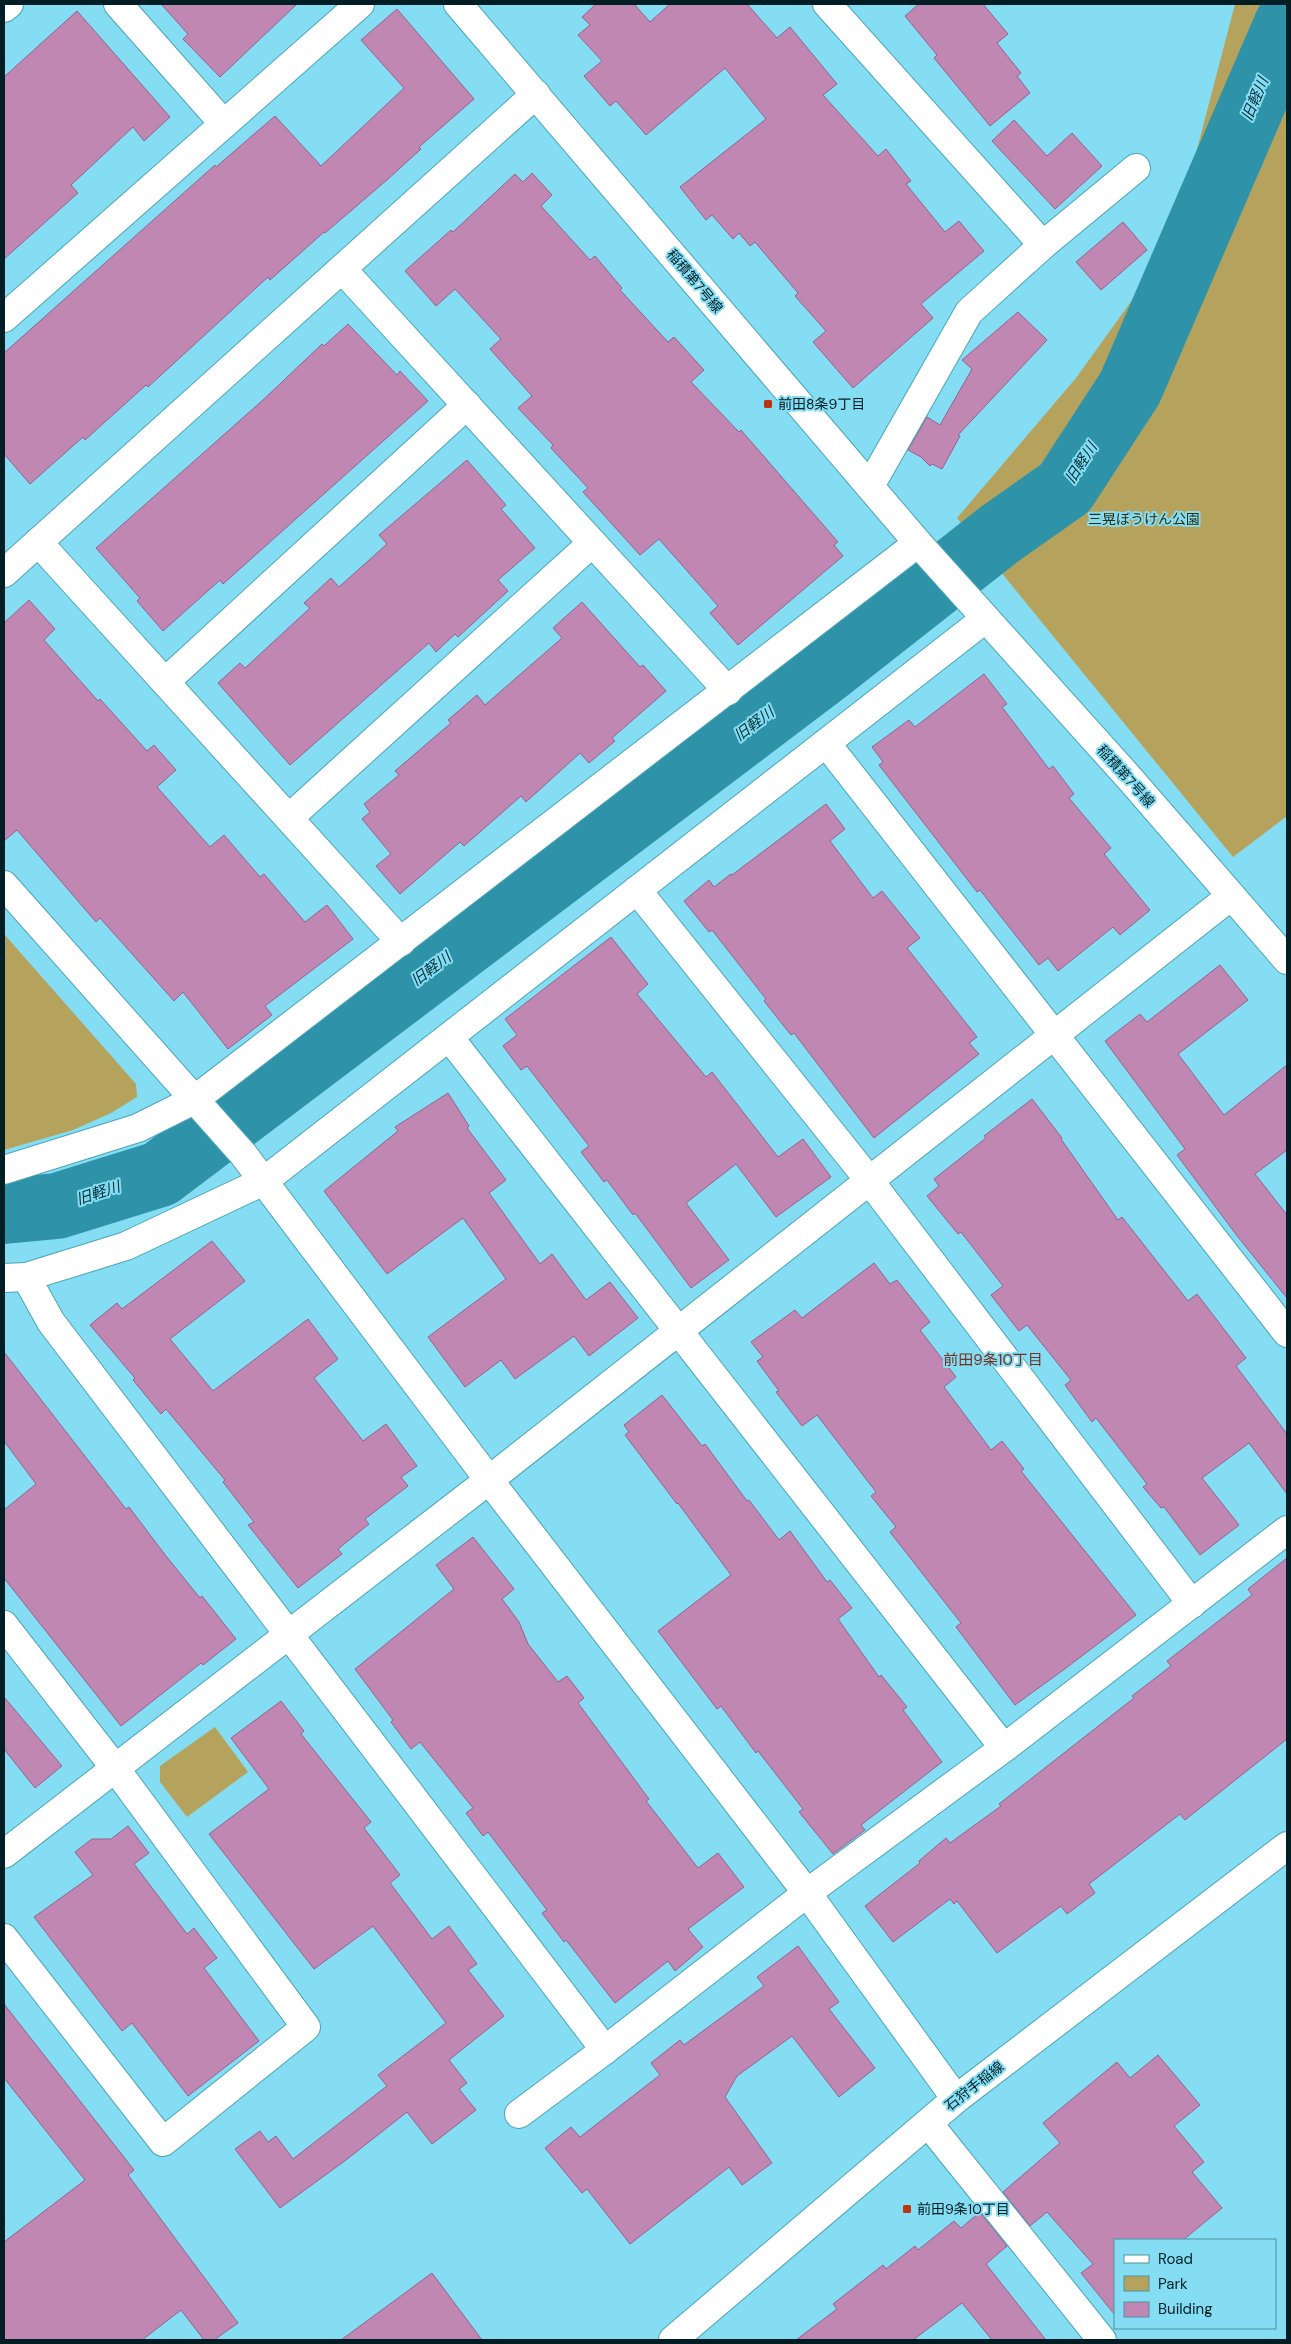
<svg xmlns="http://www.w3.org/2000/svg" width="1291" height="2344" font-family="'DM Sans','Noto Sans JP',sans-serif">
<rect width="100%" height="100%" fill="#84ddf3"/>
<g fill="#b5a25d">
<path d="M1235,4H1287V816L1233,857L957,518L1076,378L1135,296L1167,264Z"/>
<path d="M4,934L136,1084L137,1097L111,1113L73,1130L4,1150Z"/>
<path d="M215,1727L248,1772L187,1817L160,1782V1766Z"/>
</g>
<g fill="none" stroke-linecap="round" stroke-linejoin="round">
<path stroke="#2e93a8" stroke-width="66" d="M4,1211L57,1206L160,1174L828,669L1001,533L1065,488L1130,388L1287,24"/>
</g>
<g fill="#c087b3" stroke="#97618b">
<path d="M161,4H297L220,77L183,39L188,34Z"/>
<path d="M596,4H634L650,22L670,4H747L777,38L790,27L837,84L823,95L878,156L886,149L911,181L906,184L945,232L959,221L984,251L921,304L933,318L853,388L813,342L826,331L795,296L798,293L755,242L750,246L739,233L733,239L712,215L706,220L680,187L766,119L725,68L646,135L616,101L610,106L584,76L602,61L578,35L590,25L582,17Z"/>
<path d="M919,4H983L1008,34L997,43L1021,73L1017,76L1030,93L990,126L934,58L937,55L905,16Z"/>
<path d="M397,9L474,99L419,147L421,149L388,179L325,233L324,232L270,280L268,277L148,387L146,385L85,440L83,437L30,484L4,454V353L215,165L216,167L275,116L321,166L404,88L361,40Z"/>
<path d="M77,11L170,117L144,141L133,127L71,185L78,193L4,259V77Z"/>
<path d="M1014,120L1047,156L1072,133L1102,166L1055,209L992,141Z"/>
<path d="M532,173L552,195L541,206L590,260L595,256L622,288L620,290L668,342L674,337L704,370L691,382L739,432L741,430L838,542L834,545L843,556L738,645L710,613L718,606L659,539L640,555L583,492L588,488L551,448L553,445L518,408L532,396L490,349L501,339L455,289L436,306L405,271L451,230L453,232L515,174L523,182Z"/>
<path d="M1123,222L1147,250L1101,290L1076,262Z"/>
<path d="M1018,312L1047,340L958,435L960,436L942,469L932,464L930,466L921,457L908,450L927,417L940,425L972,369L962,360Z"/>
<path d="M348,324L397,375L400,371L428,401L223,584L220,580L163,631L137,601L140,598L96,548L263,400L322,344L324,346Z"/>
<path d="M467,460L506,505L501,509L535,548L498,580L508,591L458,637L455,634L436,652L429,643L290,765L218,683L240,663L245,668L310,608L304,603L331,578L339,587L387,544L379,535Z"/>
<path d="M29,600L55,629L44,640L98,701L100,699L147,751L154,745L176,770L157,787L210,847L224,835L260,877L264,874L305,922L327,905L353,939L265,1006L272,1015L228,1049L183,992L174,1001L100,918L96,922L17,830L4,841V623Z"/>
<path d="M582,602L640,667L643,665L666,691L612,738L615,741L589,763L580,753L526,802L521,796L464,846L460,842L400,894L376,866L391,854L362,819L370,812L364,804L399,775L395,771L451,723L448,720L477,695L485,705L562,638L553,628Z"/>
<path d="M984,674L1007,704L1002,707L1049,769L1053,766L1074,794L1069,798L1111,848L1104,854L1150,910L1120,935L1113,927L1058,971L1048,958L1039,965L980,890L977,892L879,765L883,762L872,747L909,720L915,727Z"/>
<path d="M826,804L845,829L830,841L873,898L882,891L920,938L907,948L977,1037L969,1043L979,1054L874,1138L794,1033L791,1035L764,1001L766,999L712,930L709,932L684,901L709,880L714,887L731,874L732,875Z"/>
<path d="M611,937L648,984L637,994L706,1077L712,1072L778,1157L803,1139L831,1177L776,1217L736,1164L686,1203L729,1260L691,1288L635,1213L633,1215L607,1180L604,1182L581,1152L589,1146L527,1066L521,1070L503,1046L517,1035L505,1019Z"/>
<path d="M1220,965L1248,1000L1178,1054L1224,1115L1287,1065V1150L1255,1174L1287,1215V1298L1238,1237L1177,1155L1185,1149L1105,1041L1140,1014L1147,1022Z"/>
<path d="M448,1093L469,1126L467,1128L506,1180L489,1193L540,1264L552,1254L586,1300L610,1282L638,1318L589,1356L574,1336L515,1379L501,1360L465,1387L428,1337L506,1279L463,1218L387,1274L324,1191L398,1131L395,1127Z"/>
<path d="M1032,1099L1062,1138L1061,1139L1118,1220L1122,1217L1188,1301L1197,1294L1246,1358L1236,1366L1287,1434V1494L1249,1443L1202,1478L1239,1525L1200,1555L1164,1507L1161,1508L1143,1487L1147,1484L1096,1418L1092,1422L1065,1385L1071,1380L1027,1325L1019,1331L991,1295L1003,1286L961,1232L958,1234L927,1196L939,1186L934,1179L986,1138L984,1136Z"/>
<path d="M212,1241L245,1281L170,1339L213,1391L308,1319L338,1359L314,1378L363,1441L386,1424L417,1466L401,1477L408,1486L365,1519L369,1524L338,1549L342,1554L298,1588L248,1525L254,1522L223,1482L225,1480L166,1409L161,1414L133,1380L135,1378L90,1325L117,1303L122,1309Z"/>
<path d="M874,1263L890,1284L897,1280L930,1322L920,1330L956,1377L944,1387L991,1450L1002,1441L1024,1469L1021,1471L1136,1615L1062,1671L1015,1705L956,1627L961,1623L890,1532L896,1527L871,1496L876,1492L817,1415L802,1426L776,1392L779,1391L757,1361L763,1357L751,1342L795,1310L802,1318Z"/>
<path d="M4,1352L126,1509L129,1507L166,1556L200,1598L202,1596L236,1639L203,1665L201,1663L121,1726L4,1578V1510L36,1484L4,1441Z"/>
<path d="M662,1395L702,1446L705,1444L747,1501L749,1500L779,1540L790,1531L827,1582L830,1580L852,1608L838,1619L879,1677L881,1675L907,1707L903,1710L942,1762L861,1825L865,1830L833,1854L799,1812L803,1809L758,1751L756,1753L721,1706L717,1709L658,1631L731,1575L678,1503L677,1504L625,1435L629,1432L624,1425Z"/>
<path d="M473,1537L514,1589L502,1599L519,1622L528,1644L558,1682L567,1676L584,1698L578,1703L649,1799L646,1801L698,1868L718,1853L744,1887L688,1929L703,1947L675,1971L668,1961L615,2003L566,1940L564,1942L542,1913L547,1910L488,1832L483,1836L466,1813L473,1808L420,1742L411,1749L391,1722L393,1720L355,1669L454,1589L436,1565Z"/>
<path d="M1287,1558V1739L1185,1820L1180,1814L1089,1884L1095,1893L1067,1914L1061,1906L997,1953L957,1901L954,1904L950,1899L893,1942L865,1906L920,1863L919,1861L946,1838L950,1843L1001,1806L999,1804L1134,1698L1132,1696L1171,1666L1167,1661L1252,1595L1248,1589Z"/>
<path d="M4,1697L62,1766L35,1788L4,1749Z"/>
<path d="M281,1701L304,1731L301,1734L371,1822L364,1828L400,1875L390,1883L432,1939L449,1926L477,1964L468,1970L504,2016L449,2060L467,2083L459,2089L476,2110L432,2144L407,2112L346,2160L280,2208L235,2149L260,2131L268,2142L276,2136L293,2159L387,2086L378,2075L446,2023L373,1926L314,1969L209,1834L269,1789L231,1738Z"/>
<path d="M128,1826L149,1853L134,1864L187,1934L194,1928L217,1958L204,1968L259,2041L188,2096L132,2023L122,2031L34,1917L93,1875L75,1852L92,1839H111Z"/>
<path d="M798,1946L839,2002L829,2009L875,2068L839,2097L792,2036L737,2076L725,2097L772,2163L742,2185L729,2167L630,2244L587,2189L582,2193L545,2148L571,2127L580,2137L660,2075L651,2063L680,2040L684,2045L764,1986L757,1977Z"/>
<path d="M4,2004L134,2170L128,2175L238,2323L214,2340H204L181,2310L142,2340H4V2242L85,2180L4,2078Z"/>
<path d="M1158,2055L1200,2105L1174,2126L1204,2162L1192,2172L1222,2208L1183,2240H1115V2315L1081,2273L1093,2264L1047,2212L1030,2226L1003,2192L1060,2143L1043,2123L1117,2062L1130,2078Z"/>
<path d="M980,2212L1007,2246L986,2264L1046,2340H992L962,2303L913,2340H796L837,2309L833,2304L883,2265L886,2269L915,2246L918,2250L954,2221L961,2228Z"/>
<path d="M432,2273L482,2340H341Z"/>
</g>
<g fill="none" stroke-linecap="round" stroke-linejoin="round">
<g stroke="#4aa5b9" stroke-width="30">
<g id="minor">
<path d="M118,4L224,124"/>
<path d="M827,4L1043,245"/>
<path d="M4,8L9,4"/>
<path d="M342,269L728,691"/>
<path d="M4,318L360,4"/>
<path d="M870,486L969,312L1043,245L1136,168"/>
<path d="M38,542L401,942"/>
<path d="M4,573L536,94"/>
<path d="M165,682L467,405"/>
<path d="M826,743L1287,1333"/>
<path d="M289,818L592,543"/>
<path d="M4,885L243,1154L489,1480L807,1893L956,2099"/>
<path d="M637,890L869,1180L1192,1604"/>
<path d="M449,1037L1004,1748"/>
<path d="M4,1170L138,1128L194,1100L918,543"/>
<path d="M26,1277L51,1322L605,2050"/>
<path d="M4,1278L26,1277L126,1246L264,1181L985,619"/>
<path d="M4,1625L115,1768L306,2027L163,2142L4,1938"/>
<path d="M4,1854L489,1480L1231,896"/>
<path d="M519,2114L605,2050L807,1893L1004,1748L1287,1530"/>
<path d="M928,2123L1102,2340"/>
</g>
</g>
<g stroke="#4aa5b9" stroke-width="30">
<path id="tertiary" d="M458,4L918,543L1131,780L1287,960"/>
</g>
<g stroke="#4aa5b9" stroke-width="30">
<path id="primary" d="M673,2340L956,2099L1287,1846"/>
</g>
<use href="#minor" stroke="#fff" stroke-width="28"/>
<use href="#tertiary" stroke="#fff" stroke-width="28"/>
<use href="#primary" stroke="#fff" stroke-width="28"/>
</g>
<g fill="#be3410" stroke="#84ddf3" stroke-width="2">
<rect x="763" y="399" width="10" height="10" rx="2.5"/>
<rect x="902" y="2204" width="10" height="10" rx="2.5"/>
</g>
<g text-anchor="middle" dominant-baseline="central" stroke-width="4" stroke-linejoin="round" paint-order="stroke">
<g font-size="14" fill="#011e24" stroke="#84ddf3">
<text transform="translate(695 281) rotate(50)">稲積第7号線</text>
<text transform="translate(1126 776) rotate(48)">稲積第7号線</text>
<text transform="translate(974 2086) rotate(-38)">石狩手稲線</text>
</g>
<g font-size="14" fill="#011e24" stroke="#84ddf3" text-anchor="start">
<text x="778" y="404">前田8条9丁目</text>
<text x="917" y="2209">前田9条10丁目</text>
</g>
<g font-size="14" fill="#332b09" stroke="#84ddf3">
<text x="1144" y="519">三晃ぼうけん公園</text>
</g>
<g font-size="15" font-style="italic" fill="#003039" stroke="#84ddf3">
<text transform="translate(1255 99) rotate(-67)">旧軽川</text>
<text transform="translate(1081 463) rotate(-57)">旧軽川</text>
<text transform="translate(754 724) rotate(-37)">旧軽川</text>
<text transform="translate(431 969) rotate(-37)">旧軽川</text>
<text transform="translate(98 1193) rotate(-18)">旧軽川</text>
</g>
<g font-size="15" fill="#743020" stroke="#84ddf3">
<text x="993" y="1360">前田9条10丁目</text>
</g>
</g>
<rect width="1291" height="2344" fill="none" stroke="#011e24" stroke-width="10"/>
<rect x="1114" y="2239" width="162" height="90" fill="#84ddf3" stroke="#5091a0"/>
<rect x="1124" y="2255" width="25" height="8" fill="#ffffff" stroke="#5091a0"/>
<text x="1158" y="2264" font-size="15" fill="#011e24">Road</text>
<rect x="1124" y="2276" width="25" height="15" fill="#b5a25d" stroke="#5091a0"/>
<text x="1158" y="2289" font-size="15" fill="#011e24">Park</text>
<rect x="1124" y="2302" width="25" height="15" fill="#c087b3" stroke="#5091a0"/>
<text x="1158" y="2314" font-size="15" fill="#011e24">Building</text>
</svg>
